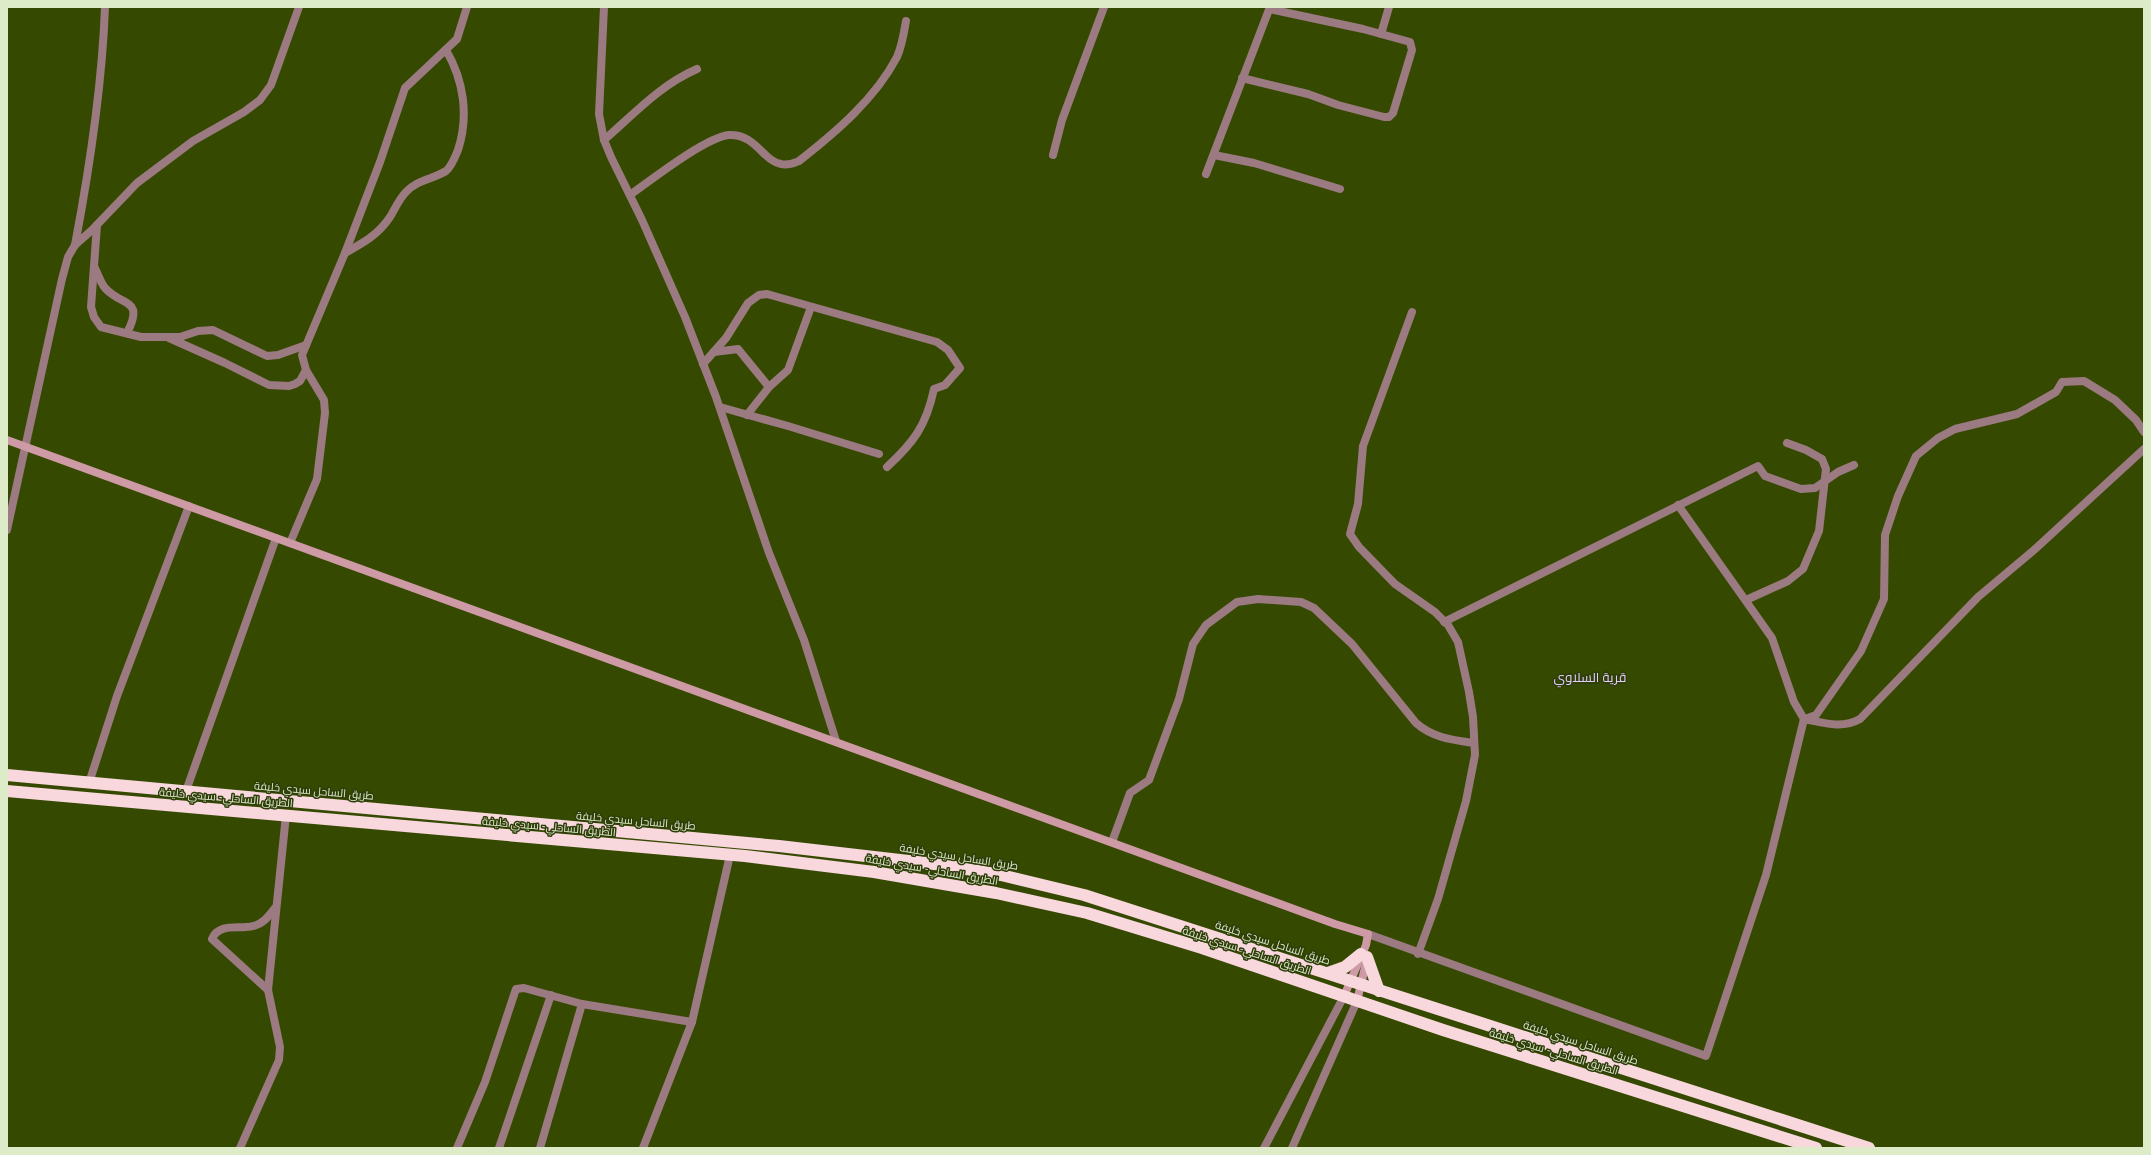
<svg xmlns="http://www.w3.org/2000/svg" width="2151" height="1155" font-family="Lato,Cairo,sans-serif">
<rect width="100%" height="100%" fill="#364901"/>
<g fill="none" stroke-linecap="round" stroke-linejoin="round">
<g stroke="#9b7a81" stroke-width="8">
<path d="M604,7L599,114L604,140L611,157L642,220L685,317L716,397L769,553L804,640L836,741"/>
<path d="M1381,34L1389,7"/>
<path d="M1242,78L1308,94L1338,105L1384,117H1389L1393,113L1412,50L1410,42L1363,29L1269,9"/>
<path d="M604,140C634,114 660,85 697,69"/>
<path d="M1053,155L1062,120L1104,7"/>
<path d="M1214,155L1254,163L1340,189"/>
<path d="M1206,174L1270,7"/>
<path d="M630,195C651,180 706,137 729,135C756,134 763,161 781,164C788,166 794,163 799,161C836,132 875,99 897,57C902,46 904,33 906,21"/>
<path d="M97,225L91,307L94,317L101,327L141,337H180L198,331L213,330L267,356L278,355L306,345"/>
<path d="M75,245C90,166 102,88 105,7"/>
<path d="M345,253C363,243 378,235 390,217C395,209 399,199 406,192C417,180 433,179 446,171C452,166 455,157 458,150C469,116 464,81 446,50"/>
<path d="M95,268C98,275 101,283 105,288C122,307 145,298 127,333"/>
<path d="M1412,312L1363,446L1358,504L1350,534L1359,547L1395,584L1435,612L1448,625L1458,642L1469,692L1473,717L1475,755L1466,801L1438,899L1418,954"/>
<path d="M169,338L225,363L269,385L289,386L295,384L300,381L306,370"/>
<path d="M714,352L738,349L769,387L747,415"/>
<path d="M703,364L726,338L748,303L759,295L767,294L937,342L948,350L960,368L945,385L934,389C926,426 914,442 887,467"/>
<path d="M769,387L788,370L811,307"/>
<path d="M720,407L788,426L879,454"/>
<path d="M1678,505L1772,638L1794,702L1804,719C1824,723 1842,729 1860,719L1978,597L2034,550L2144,449"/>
<path d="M7,530L62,279L68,257L75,245L92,230L137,183L193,141L244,112L260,100L271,85L299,7"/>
<path d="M290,543L317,479L325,413L324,400L306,370L302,355L345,253L380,162L405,88L457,39L467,7"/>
<path d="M1746,600L1788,581L1803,569L1819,531L1826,469L1822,459L1806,450L1787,443"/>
<path d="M1444,622L1758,466L1765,476L1801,489L1815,488L1838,472L1854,465"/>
<path d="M1805,719L1816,715L1861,651L1884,599L1885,535L1898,496L1916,456L1938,438L1955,429L2017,414L2056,392L2062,382L2084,381L2115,400L2136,420L2144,432"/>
<path d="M89,783L117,696L189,506"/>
<path d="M186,791L276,538"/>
<path d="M1112,842L1130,793L1149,780L1179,699L1193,644L1206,625L1237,602L1258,599L1301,602L1314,608L1352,644L1416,723C1433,738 1453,740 1474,743"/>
<path d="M1368,934L1706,1056L1766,875L1804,719"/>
<path d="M268,990L212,939C219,922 240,930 253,926C263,924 269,916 275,908"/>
<path d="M240,1148L279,1060L280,1047L268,990L286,815"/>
<path d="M457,1148L485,1082L516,989L524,988L582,1004L692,1022"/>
<path d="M499,1148L551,995"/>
<path d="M540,1148L582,1004"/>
<path d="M643,1148L692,1022L730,855"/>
<path d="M1264,1148L1344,996"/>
<path d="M1292,1148L1357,1001"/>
</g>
<g stroke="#ce9aa5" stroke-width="8">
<path d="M7,440L1335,924L1368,934L1366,945L1344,996"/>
<path d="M1357,1001L1367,959"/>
</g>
<g stroke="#f8d7dd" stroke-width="12">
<path d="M7,775L779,846L943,865L1001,875L1084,895L1869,1148"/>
<path d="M7,791L745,856L874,872L996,893L1087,913L1202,948L1443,1030L1816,1148"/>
<path d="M1367,957L1379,991"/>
<path d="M1328,973L1345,967L1361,954"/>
</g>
</g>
<g text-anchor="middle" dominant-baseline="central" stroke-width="3" stroke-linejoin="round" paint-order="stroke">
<g font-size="11" fill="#ddebc9" stroke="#2e3d0a">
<text transform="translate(314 790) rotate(5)">طريق الساحل سيدي خليفة</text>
<text transform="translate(226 797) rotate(5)">الطريق الساحلي- سيدي خليفة</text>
<text transform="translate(636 820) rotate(5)">طريق الساحل سيدي خليفة</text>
<text transform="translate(549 826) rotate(5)">الطريق الساحلي- سيدي خليفة</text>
<text transform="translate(959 856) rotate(9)">طريق الساحل سيدي خليفة</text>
<text transform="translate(932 869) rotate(10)">الطريق الساحلي- سيدي خليفة</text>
<text transform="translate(1273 942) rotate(18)">طريق الساحل سيدي خليفة</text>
<text transform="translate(1247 950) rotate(18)">الطريق الساحلي- سيدي خليفة</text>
<text transform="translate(1581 1042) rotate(18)">طريق الساحل سيدي خليفة</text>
<text transform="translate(1554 1051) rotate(17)">الطريق الساحلي- سيدي خليفة</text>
</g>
<g font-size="13" fill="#e2d0fa" stroke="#2e3d0a">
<text x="1590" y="677">قرية السلاوي</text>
</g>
</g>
<rect width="2151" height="1155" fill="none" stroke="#ddebc9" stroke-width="16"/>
</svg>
